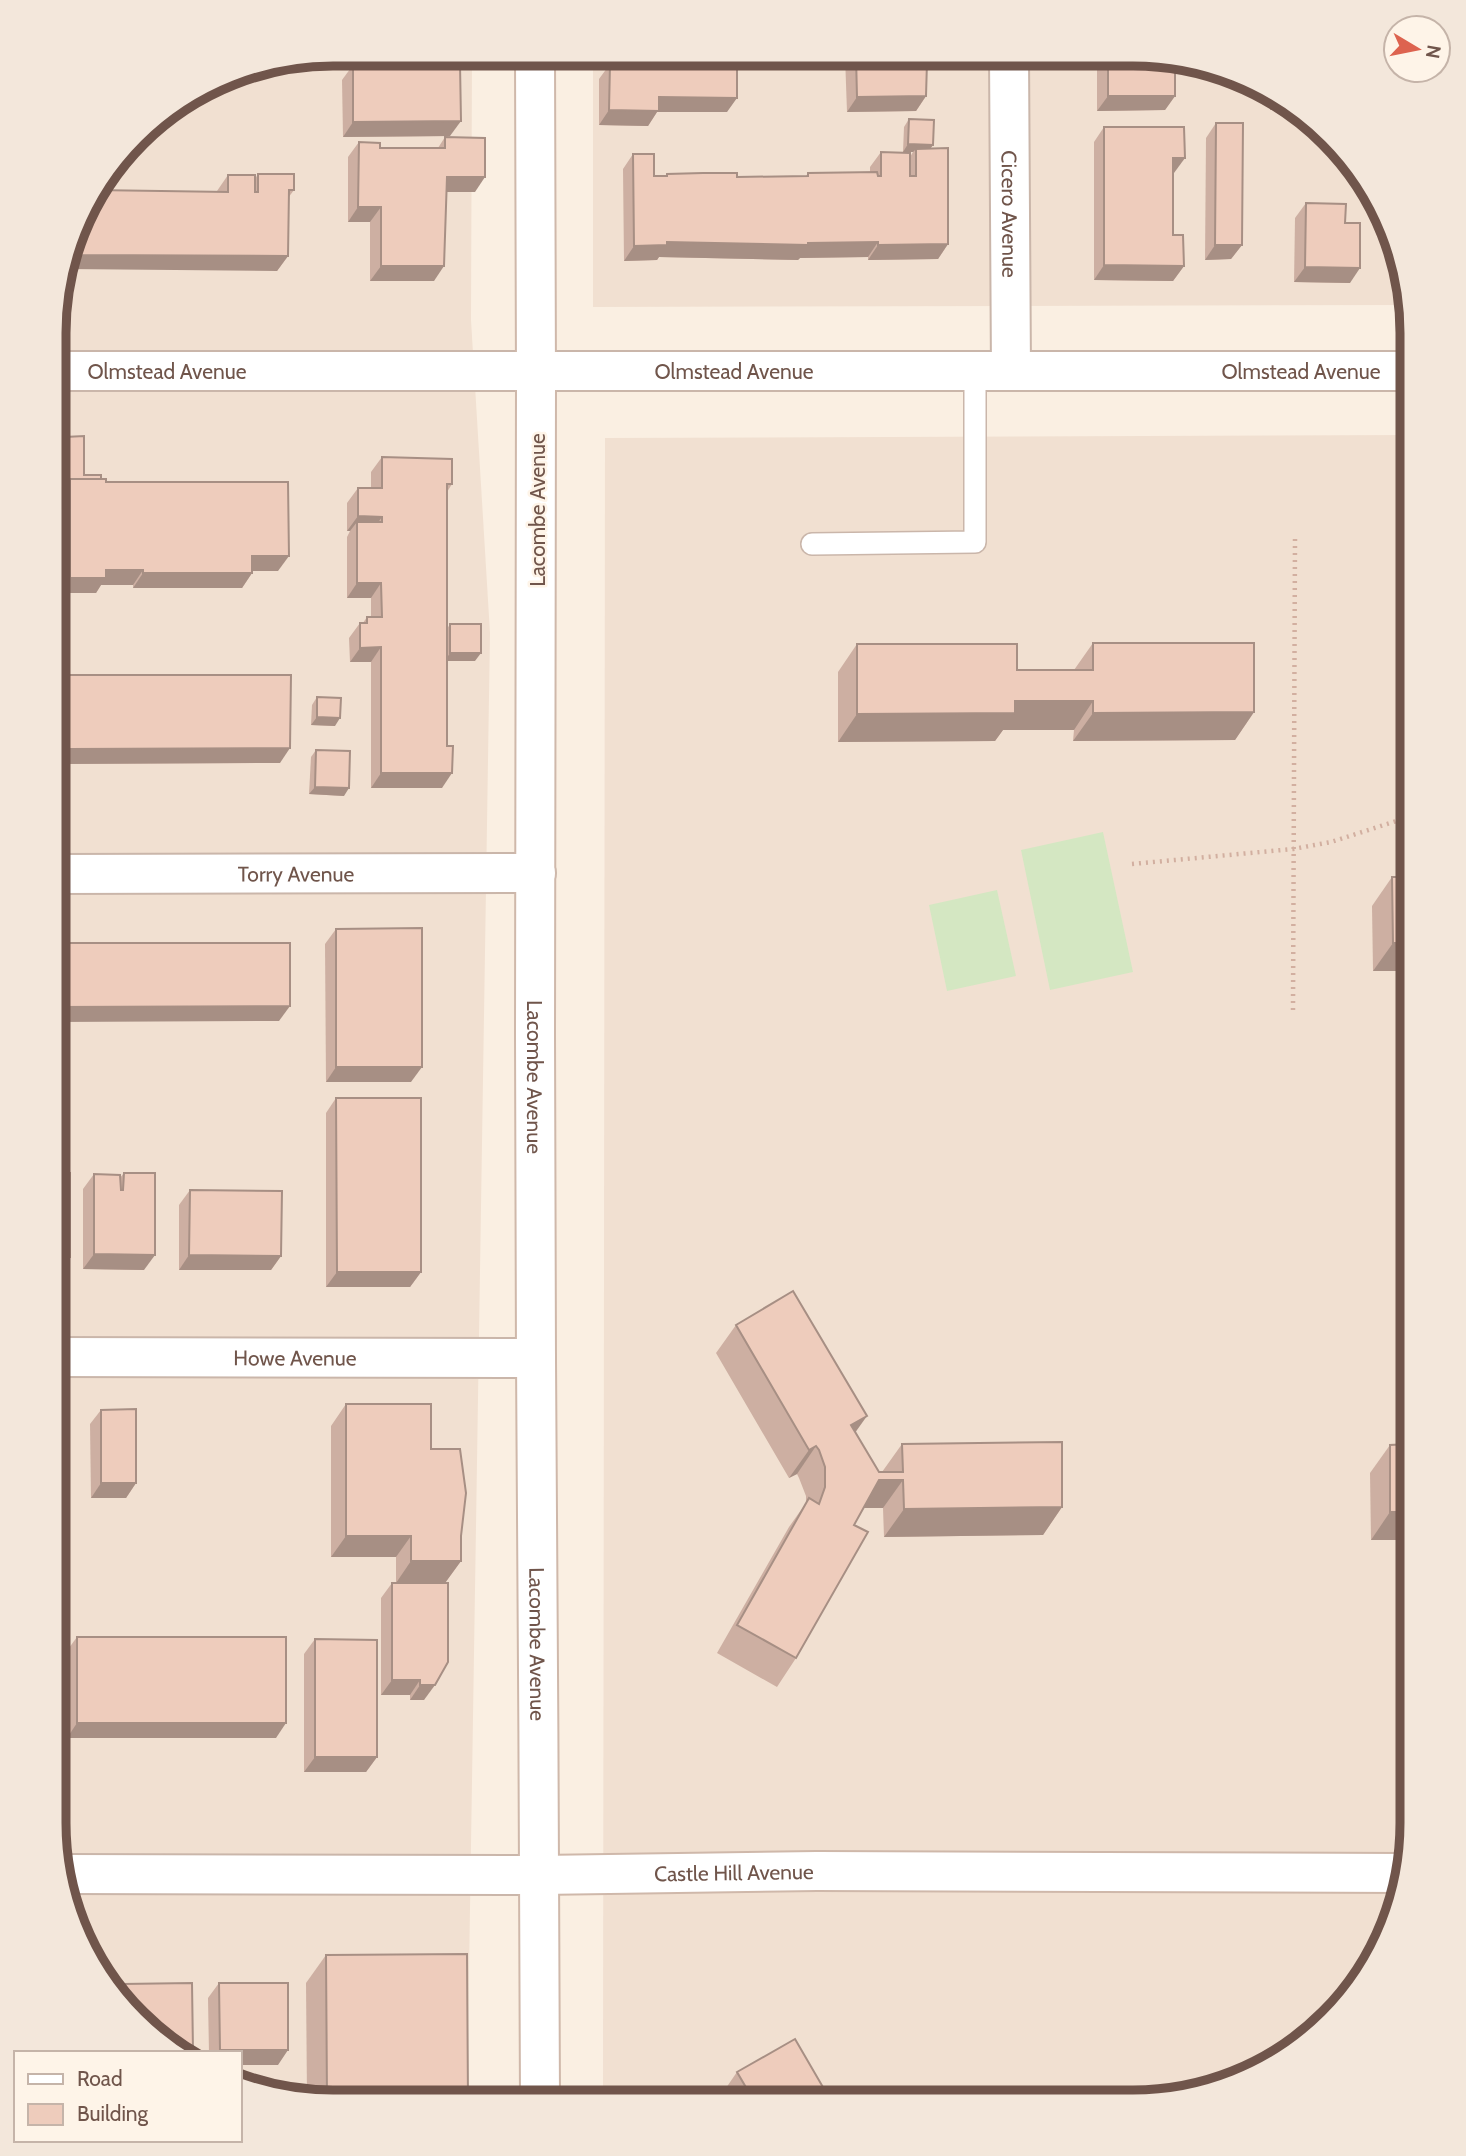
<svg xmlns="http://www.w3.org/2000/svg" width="1466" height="2156" font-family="Cabin,sans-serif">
<rect width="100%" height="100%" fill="#faefe2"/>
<g fill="#f1e0d1">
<path d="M333,54L472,55L471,320L490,633L467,2100L297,2099L240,2084V2053H178L164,2044L112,1993L76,1930L54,1823L57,296L91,194L150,123L243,69Z"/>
<path d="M593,55L1170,57L1240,76L1303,112L1354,163L1390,226L1406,305L593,307Z"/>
<path d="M1412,435L1411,1842L1397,1913L1365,1978L1316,2033L1240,2080L1133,2102L603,2100L605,438Z"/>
</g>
<g fill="#d4e7c2">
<path d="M1103,832L1133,972L1050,990L1021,850Z"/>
<path d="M997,890L1016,976L947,991L929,905Z"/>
</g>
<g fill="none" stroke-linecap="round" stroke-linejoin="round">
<g stroke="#cab6aa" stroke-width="24">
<path id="service" d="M812,544L975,542V371"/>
</g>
<g stroke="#cab6aa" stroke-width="42">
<g id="minor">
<path id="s1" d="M1009,56L1011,371"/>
<path id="s2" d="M57,371H1412"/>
<path id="s3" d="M56,874L536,873"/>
<path id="s4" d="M55,1357L536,1358"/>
</g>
</g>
<g stroke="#cab6aa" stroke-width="42">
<path id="tertiary" d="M64,1874L540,1875"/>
</g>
<g stroke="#cfb8aa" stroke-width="42">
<g id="secondary">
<path id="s5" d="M535,55C538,490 533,925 536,1360C537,1607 540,1853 540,2100"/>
<path id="s6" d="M540,1875L817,1871L1405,1873"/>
</g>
</g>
<g stroke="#d2afa0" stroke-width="4.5" stroke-dasharray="2 5" stroke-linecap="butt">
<path d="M1132,864L1293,849L1331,842L1412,816"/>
<path d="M1293,1010L1295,539"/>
</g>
<use href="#service" stroke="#fff" stroke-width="21"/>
<use href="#minor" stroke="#fff" stroke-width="38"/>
<use href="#tertiary" stroke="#fff" stroke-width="38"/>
<use href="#secondary" stroke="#fff" stroke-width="38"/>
</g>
<g fill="#cdafa2">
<path d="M642,55H737L727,112H657L648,126L599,125V79L610,64H642Z"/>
<path d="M845,56H921L926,96L916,111L847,112Z"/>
<path d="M1097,56L1170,57L1175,96L1165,110L1097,111Z"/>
<path d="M353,65L450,136L343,137L342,80Z"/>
<path d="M1270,93L1300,110H1270Z"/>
<path d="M909,119L933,145L930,149L948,244L938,259L868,260V257L800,258L798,260L659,257L657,260L624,261L623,169L633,154L654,176H665L667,174L737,177L806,176L808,173L870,172V167L881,152L910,157L913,152H903L904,127Z"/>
<path d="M1216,123L1242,245L1231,259L1205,260L1206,138Z"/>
<path d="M1104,127L1174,173H1173V235L1184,266L1173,281L1094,280V142Z"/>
<path d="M445,137L475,192H447L434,281H370V222H348V157L359,142L380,148H438Z"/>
<path d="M258,174L294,190L288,198V256L277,271L217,191L228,175L255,179Z"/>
<path d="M1306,203L1345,223L1350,283L1294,282L1295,218Z"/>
<path d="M65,437L84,475L106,482L278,571H252V573L242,588H133V585H101L96,593H60L59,444Z"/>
<path d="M382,457L452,484L447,492V629L450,624L475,661H447L442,788H371V662H350L349,638L360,623H363L367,617H371V598H347V537L350,531H347V503L358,488H371V472Z"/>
<path d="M1093,643L1254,712L1235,740L1073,741L1074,730H1003L995,741L838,742V672L857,644L1017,670H1074Z"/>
<path d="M69,675L280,763L59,764V690Z"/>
<path d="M317,697L335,726L311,725L312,705Z"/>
<path d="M316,750L344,796L309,794L311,757Z"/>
<path d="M1392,877L1411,971H1373L1372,906Z"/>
<path d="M336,929L411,1082H326L325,944Z"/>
<path d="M336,1098L421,1272L410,1287H326V1113Z"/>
<path d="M124,1173L144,1270L83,1269V1189L94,1174L120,1178Z"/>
<path d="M190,1190L281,1256L271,1270H179V1205Z"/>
<path d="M736,1325L855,1433L879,1472H882L902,1444L1062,1507L1043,1535L884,1537L883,1508H863L854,1525L796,1658L777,1687L717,1653L789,1527L806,1503V1496L799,1478L797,1474L789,1478L716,1353Z"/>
<path d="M346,1404L431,1449L461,1536V1561L445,1583H396V1557H331V1426Z"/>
<path d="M101,1410L136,1483L126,1498H91L90,1424Z"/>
<path d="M1390,1445L1411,1540H1371L1370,1473Z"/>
<path d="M392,1583H448L424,1700H410V1695H381V1598Z"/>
<path d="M77,1637L276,1738H67L66,1652Z"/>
<path d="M315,1639L377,1757L366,1772H304V1654Z"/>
<path d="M326,1955L468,2100L307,2099L306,1983Z"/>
<path d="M219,1983L278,2065L240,2053H209L208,1998Z"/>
<path d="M122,1984L193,2051L191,2053H178L164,2044L114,1995Z"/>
<path d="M737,2072L831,2101H717Z"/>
</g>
<g fill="#a78f84">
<path d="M926,96L916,111L847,112L857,97Z"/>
<path d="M1108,96H1175L1165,110L1097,111Z"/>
<path d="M659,97L737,98L727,112H657L648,126L599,125L609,110Z"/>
<path d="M1279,98L1300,110H1270Z"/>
<path d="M461,121L450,136L343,137L353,122Z"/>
<path d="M908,144L933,145L927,153L916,149L913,152H903Z"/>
<path d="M1173,158H1185L1174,173H1163Z"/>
<path d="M447,177H485L475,192H437Z"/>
<path d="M358,207H381L370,222H348Z"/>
<path d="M667,242L808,243L878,242L868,257L800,258L798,260L659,257L657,260L624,261L634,246Z"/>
<path d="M948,244L938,259L868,260L878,245Z"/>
<path d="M1215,245H1242L1231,259L1205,260Z"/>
<path d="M71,255L288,256L277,271L66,269Z"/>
<path d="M1104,265L1184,266L1173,281L1094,280Z"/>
<path d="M381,266H444L434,281H370Z"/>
<path d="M1305,267L1360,268L1350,283L1294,282Z"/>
<path d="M358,516L382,517L371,532L357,522L350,531H347Z"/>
<path d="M252,556H289L278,571H241Z"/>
<path d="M106,570H143L133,585H101L96,593H60L70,578Z"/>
<path d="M143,573H252L242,588H133Z"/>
<path d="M357,583H381L371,598H347Z"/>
<path d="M381,647L371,662H350L360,648Z"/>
<path d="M450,653H481L475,661H445Z"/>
<path d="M1015,701H1093L1074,730H1003L995,741L838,742L857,714Z"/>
<path d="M1254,712L1235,740L1073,741L1093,713Z"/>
<path d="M317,717L340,718L335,726L311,725Z"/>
<path d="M290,748L280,763L59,764L69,749Z"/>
<path d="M381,773H452L442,788H371Z"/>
<path d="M315,787L349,788L344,796L309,794Z"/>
<path d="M1393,943H1411V971H1373Z"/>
<path d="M290,1006L279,1021L56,1022V1007Z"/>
<path d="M336,1067H422L411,1082H326Z"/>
<path d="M94,1254L155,1255L144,1270L83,1269Z"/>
<path d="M189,1255L281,1256L271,1270H179Z"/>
<path d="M55,1257H70L60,1272H55Z"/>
<path d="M337,1272H421L410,1287H326Z"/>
<path d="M867,1416L847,1444L851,1425Z"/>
<path d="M816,1446L797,1474L789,1478L809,1450Z"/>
<path d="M879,1480H903L883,1508H859Z"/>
<path d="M101,1483H136L126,1498H91Z"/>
<path d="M1062,1507L1043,1535L884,1537L904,1509Z"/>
<path d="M1390,1512H1411V1540H1371Z"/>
<path d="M346,1536H411L396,1557H331Z"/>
<path d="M411,1561H461L445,1583H396Z"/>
<path d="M392,1680H420L410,1695H381Z"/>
<path d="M420,1685H435L424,1700H410Z"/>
<path d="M77,1723H286L276,1738H67Z"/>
<path d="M315,1757H377L366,1772H304Z"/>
<path d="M220,2050H288L278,2065H240V2053H218Z"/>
<path d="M175,2051H193L191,2053H178Z"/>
</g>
<g fill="#eeccbc" stroke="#a78f84" stroke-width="2">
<path d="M652,55H737V98L659,97V111L609,110L610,64H652Z"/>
<path d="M856,56H921V62H927L926,96L857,97Z"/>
<path d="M1108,57H1170L1175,58V96H1108Z"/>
<path d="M460,64L461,121L353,122V65Z"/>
<path d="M909,119L934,120L933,145L908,144Z"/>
<path d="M1216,123H1243L1242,245H1215Z"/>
<path d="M1104,127H1184L1185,158H1173V235H1183L1184,266L1104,265Z"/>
<path d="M445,137L485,138V177H447L444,266H381V207H358L359,142L380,143V148H445Z"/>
<path d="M948,148V244L878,245V242L808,243V245L667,242V245L634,246L633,154H654V176H667V174L703,173H737V177L808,176V173L877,172L878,176H881V152L910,153V176H916V149Z"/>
<path d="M258,174H294V190H289L288,256L71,255L91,194L94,190L228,192V175H255V192H258Z"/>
<path d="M1306,203L1346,204L1345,223H1360V268L1305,267Z"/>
<path d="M84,436V475H101V479H70L65,487V437Z"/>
<path d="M382,457L452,459V484H447V746H453L452,773H381V647L360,648V623H367V617H382L381,583H357V522H382V517L358,516V488H382Z"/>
<path d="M70,479H106V482H288L289,556H252V573H143V570H106V578H70Z"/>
<rect x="450" y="624" width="31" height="29"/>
<path d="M1093,643H1254V712L1093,713V701H1015V713L857,714V644H1017V670H1093Z"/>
<path d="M69,675H291L290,748L69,749Z"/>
<path d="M317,697L341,698L340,718L317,717Z"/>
<path d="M316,750L350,751L349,788L315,787Z"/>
<path d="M1392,877H1412L1411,943H1393Z"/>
<path d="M422,928V1067H336V929Z"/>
<path d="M56,943H290V1006L56,1007Z"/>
<path d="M336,1098H421V1272H337Z"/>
<rect x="55" y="1173" width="15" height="84"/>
<path d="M124,1173H155V1255L94,1254V1174L120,1175L121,1190H123Z"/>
<path d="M190,1190L282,1191L281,1256L189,1255Z"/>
<path d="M793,1291L867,1416L851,1425L879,1472H903L902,1444L1062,1442V1507L904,1509L903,1480H879L854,1525L868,1532L796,1658L737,1625L809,1498L819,1504L825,1487V1467L819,1450L816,1446L809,1450L736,1325Z"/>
<path d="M346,1404H431V1449H460L466,1493L461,1536V1561H411V1536H346Z"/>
<path d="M136,1409V1483H101V1410Z"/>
<path d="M1411,1444V1512H1390V1445Z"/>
<path d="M392,1583H448V1662L435,1685H420V1680H392Z"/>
<rect x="77" y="1637" width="209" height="86"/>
<path d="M315,1639L377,1640V1757H315Z"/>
<path d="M467,1954L468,2100L327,2099L326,1955Z"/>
<path d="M192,1983L193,2051H175L164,2044L123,2003L122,1984Z"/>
<path d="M219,1983H288V2050H220Z"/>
<path d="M795,2039L831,2101H754L737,2072Z"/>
</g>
<g text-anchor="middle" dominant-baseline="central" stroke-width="5" stroke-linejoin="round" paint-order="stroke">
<g font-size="21" fill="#70554b" stroke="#fef4e8">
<text stroke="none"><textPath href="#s1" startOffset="158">Cicero Avenue</textPath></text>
<text stroke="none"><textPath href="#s2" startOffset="677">Olmstead Avenue</textPath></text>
<text stroke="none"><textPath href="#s2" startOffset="110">Olmstead Avenue</textPath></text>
<text stroke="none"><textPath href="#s2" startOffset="1244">Olmstead Avenue</textPath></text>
<text transform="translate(537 510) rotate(-90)">Lacombe Avenue</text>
<text stroke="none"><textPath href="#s3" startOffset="240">Torry Avenue</textPath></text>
<text stroke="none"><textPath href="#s5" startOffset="1022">Lacombe Avenue</textPath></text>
<text stroke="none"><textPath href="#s4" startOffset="240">Howe Avenue</textPath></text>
<text stroke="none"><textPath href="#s5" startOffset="1589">Lacombe Avenue</textPath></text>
<text stroke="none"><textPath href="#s6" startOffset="194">Castle Hill Avenue</textPath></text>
</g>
</g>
<path d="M0 0H1466V2156H0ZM333 66H1133A267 267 0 0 1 1400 333V1823A267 267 0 0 1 1133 2090H333A267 267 0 0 1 66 1823V333A267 267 0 0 1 333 66Z" fill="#f3e7db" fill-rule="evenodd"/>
<path fill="none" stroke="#70554b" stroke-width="9" d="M333 66H1133A267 267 0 0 1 1400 333V1823A267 267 0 0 1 1133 2090H333A267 267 0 0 1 66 1823V333A267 267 0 0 1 333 66Z"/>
<rect x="14" y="2051" width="228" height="91" fill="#fef4e8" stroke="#c5b4a9" stroke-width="2"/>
<rect x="28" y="2074" width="35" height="10" fill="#ffffff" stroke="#c5b4a9" stroke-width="2"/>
<text x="77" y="2086" font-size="21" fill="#70554b">Road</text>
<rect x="28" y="2104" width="35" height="21" fill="#eeccbc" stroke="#c5b4a9" stroke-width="2"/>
<text x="77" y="2121" font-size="21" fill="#70554b">Building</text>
<g transform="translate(1417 49) rotate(100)"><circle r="33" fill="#fef4e8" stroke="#c5b4a9" stroke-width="2"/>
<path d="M0-5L12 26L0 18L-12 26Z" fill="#dd634f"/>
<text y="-10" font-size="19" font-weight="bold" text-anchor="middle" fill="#70554b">N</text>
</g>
</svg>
